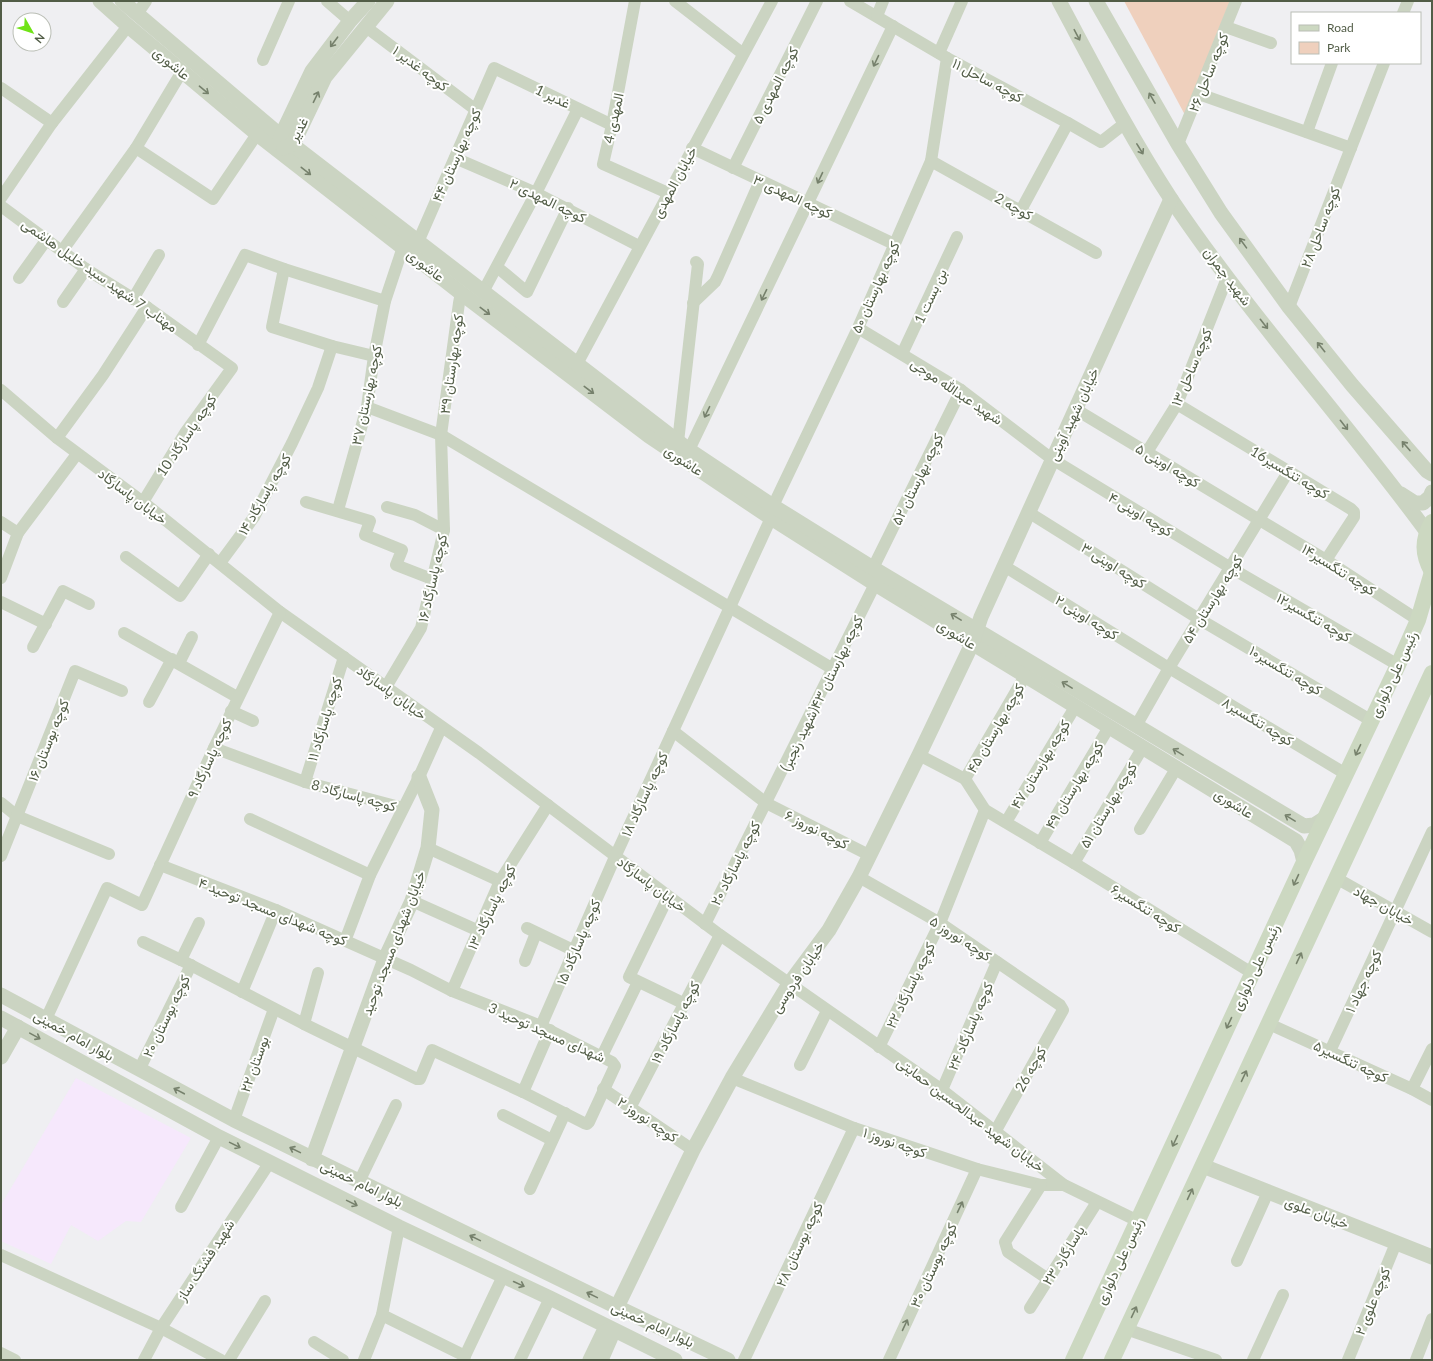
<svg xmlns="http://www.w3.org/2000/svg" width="1433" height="1361" font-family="Lato,Vazirmatn,sans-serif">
<rect width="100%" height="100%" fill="#efeff2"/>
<path fill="#f6e8fc" d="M76,1078L191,1138L141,1222L126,1221L98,1241L71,1225L51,1264L1,1241V1205Z"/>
<path fill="#efd0bd" d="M1124,1H1230L1185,115Z"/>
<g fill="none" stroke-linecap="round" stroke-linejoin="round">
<g stroke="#cbd4c2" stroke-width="12">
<path d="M327,1L350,21"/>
<path d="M635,1L612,125L603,164L668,193"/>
<path d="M675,1L742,53"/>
<path d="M850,1L947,58L1068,123L1101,142L1124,124"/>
<path d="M1403,13L1408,1"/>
<path d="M137,14L146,1"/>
<path d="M877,16L883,1"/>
<path d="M366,27L476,110"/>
<path d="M1226,27L1271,43"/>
<path d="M939,53L962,1"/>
<path d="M263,60L289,1"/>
<path d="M1,88L52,123"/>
<path d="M1199,94L1351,148"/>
<path d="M1307,132L1332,63"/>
<path d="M1178,144L1236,1"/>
<path d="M136,148L213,199L257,134"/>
<path d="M692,148L894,244"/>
<path d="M455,158L536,193L639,246"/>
<path d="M931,161L1096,253"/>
<path d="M733,168L817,1"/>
<path d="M1,198L52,123L128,26"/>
<path d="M1,206L86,269L147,307L232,368L185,433L143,502"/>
<path d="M1021,210L1068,123"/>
<path d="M418,242L494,68L612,125"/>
<path d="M62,251L136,148L178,78"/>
<path d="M497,267L527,292L568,208"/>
<path d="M284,269L272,327L332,346L374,356"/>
<path d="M19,278L47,239"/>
<path d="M483,292L536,193L578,109"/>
<path d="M133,299L159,255"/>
<path d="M63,302L86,269"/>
<path d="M693,303L715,282L718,276L760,181"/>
<path d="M1289,307L1384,63"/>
<path d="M858,328L961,390L1052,459L1231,568L1398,665"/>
<path d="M198,345L245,255L284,269L385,301"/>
<path d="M902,354L957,237"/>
<path d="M577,364L772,1"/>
<path d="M1,390L57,438L143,502L280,612L479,753L720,935L942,1090L1064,1185L1138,1221"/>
<path d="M1177,404L1351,509L1354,512V517L1326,560"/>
<path d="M367,407L441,435L833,669"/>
<path d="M1075,409L1326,560L1418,620"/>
<path d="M57,438L103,375L147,307"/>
<path d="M678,442L698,264L696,262"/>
<path d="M689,450L893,26"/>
<path d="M1147,452L1177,404L1227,278"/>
<path d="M306,502L370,521L365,535L402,550L396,565L432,579"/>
<path d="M773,506L858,328L931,161L947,58"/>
<path d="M387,507L415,515L444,530"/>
<path d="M338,510L367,407L374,356L385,301L403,247"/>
<path d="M1028,512L1199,619L1372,721"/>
<path d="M1,522L18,533"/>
<path d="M126,557L180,596L209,554"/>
<path d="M220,563L254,517L292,443L318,388L332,346"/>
<path d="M1004,566L1169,668L1346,774"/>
<path d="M873,568L961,390"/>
<path d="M1,578L18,533L77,454"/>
<path d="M1,602L46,624"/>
<path d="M124,633L237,697"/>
<path d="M33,647L63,591L89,604"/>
<path d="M179,663L192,637"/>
<path d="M386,687L421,628L444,530L441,435L459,303L461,293"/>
<path d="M149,702L172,659"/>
<path d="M231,711L253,721"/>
<path d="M1136,726L1169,668L1288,472"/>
<path d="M673,731L766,803L869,855"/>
<path d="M214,748L305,782L403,808"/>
<path d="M919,755L965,779L985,810L1074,863L1252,973"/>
<path d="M965,779L1025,676"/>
<path d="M305,782L344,657"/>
<path d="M1,803L17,816L109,854"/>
<path d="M250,819L370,875"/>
<path d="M1006,822L1075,707"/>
<path d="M1140,829L1177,767"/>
<path d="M1040,843L1109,727"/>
<path d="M428,848L500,881"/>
<path d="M1,856L75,671L122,691"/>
<path d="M1074,863L1143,747"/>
<path d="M859,877L940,923L1060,1005L1063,1010L995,1132"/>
<path d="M1336,878L1432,932"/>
<path d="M668,897L629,977L685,1004"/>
<path d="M412,901L479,931"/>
<path d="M705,924L875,584"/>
<path d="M527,928L575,951"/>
<path d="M345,941L370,875L419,777L441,728"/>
<path d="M143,942L181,960L304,1024L417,1079H420L432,1050L523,1092L584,1123L587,1124L589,1122L615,1066L612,1062L541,1026L452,991L411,970L276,910L160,865"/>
<path d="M181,960L199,923"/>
<path d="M525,961L536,933"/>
<path d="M452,991L500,881L548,805"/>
<path d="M242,992L276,910"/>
<path d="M46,1019L107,888L142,905L214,748L280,612"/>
<path d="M304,1024L318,973"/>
<path d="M1269,1024L1412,1089L1432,1100"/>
<path d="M541,1026L615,857L771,518"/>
<path d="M879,1047L940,923L985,810"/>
<path d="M1330,1051L1432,832"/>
<path d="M602,1056L638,982"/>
<path d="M800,1065L827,1011"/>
<path d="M139,1070L191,965"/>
<path d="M732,1078L854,1128L977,1169L1041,1185H1064"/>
<path d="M603,1089L693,1150"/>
<path d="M1412,1089L1432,1049"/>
<path d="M942,1090L997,962"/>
<path d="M523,1092L550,1030"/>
<path d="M630,1108L720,935"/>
<path d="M503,1115L552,1140"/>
<path d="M234,1120L274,1009"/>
<path d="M359,1182L396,1105"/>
<path d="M1041,1185L1005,1242L1008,1252L1048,1279"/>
<path d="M530,1189L565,1113"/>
<path d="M181,1207L219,1137"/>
<path d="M1,1255L161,1328L221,1360"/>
<path d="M1237,1261L1268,1192"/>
<path d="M1030,1308L1097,1202"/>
<path d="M382,1315L465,1356"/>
<path d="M1126,1329L1216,1360"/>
<path d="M314,1342L343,1360"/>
<path d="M1,1353L15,1360"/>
<path d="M144,1360L161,1328L270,1162"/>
<path d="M229,1360L265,1301"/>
<path d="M364,1360L382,1315L399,1227"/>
<path d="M463,1360L503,1276"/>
<path d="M520,1360L550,1298"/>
<path d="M744,1360L854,1128"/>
<path d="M889,1360L977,1169"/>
<path d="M1253,1360L1283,1295"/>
<path d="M1348,1360L1396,1243"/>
<path d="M1416,1360L1432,1319"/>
</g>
<g stroke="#cbd4c2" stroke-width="15">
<path d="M100,1L128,26L257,134L461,293L649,436L771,518L875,584L1296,841L1301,850L1304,862"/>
<path d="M122,1L281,136L689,450L773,506L873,568L1304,826L1314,825L1325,818"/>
<path d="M1059,1C1095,68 1129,135 1171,199C1249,315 1344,419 1427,532"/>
<path d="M1096,1L1178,144L1221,213L1289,307L1352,385L1427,471L1432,474"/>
<path d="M281,144V136L312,71L350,21L368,1"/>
<path d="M284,148L293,144L325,77L387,1"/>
<path d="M1401,494L1415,503H1423L1430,497L1432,492"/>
<path d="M1,995L234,1120L617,1307L728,1360"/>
<path d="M1,1018L219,1137L399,1227L550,1298L675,1360"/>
<path d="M1,1057L18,1027"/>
<path d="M312,1159L385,959L412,901L428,848L432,810L419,777"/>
<path d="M1203,1166L1432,1257"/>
<path d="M617,1307L693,1150L732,1078L789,984L829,930L859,877L919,755L972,644L981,617L1171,199"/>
<path d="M590,1360L603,1333L611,1329V1337L601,1360"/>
</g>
<g stroke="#ccd8c1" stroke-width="16">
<path d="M1432,522C1422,540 1422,554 1432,572"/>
<path d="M1073,1360L1304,862L1398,665L1418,620L1432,572"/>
<path d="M1112,1360L1432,673"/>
</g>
</g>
<defs><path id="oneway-shaft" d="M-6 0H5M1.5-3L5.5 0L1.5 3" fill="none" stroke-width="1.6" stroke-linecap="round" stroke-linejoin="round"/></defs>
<g stroke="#76816c">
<use href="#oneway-shaft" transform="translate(1077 35) rotate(62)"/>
<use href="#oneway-shaft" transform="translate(334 42) rotate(127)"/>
<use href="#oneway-shaft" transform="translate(876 61) rotate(115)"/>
<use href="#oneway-shaft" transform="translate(204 90) rotate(40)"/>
<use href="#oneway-shaft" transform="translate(316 97) rotate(-64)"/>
<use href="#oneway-shaft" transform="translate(1152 98) rotate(-120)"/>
<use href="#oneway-shaft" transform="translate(1140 149) rotate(58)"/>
<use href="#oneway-shaft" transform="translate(306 171) rotate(38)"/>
<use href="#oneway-shaft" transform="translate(820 178) rotate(115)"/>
<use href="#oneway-shaft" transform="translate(1243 243) rotate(-126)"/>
<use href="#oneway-shaft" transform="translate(764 295) rotate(116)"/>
<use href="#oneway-shaft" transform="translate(485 311) rotate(37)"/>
<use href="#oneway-shaft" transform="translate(1264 324) rotate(52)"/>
<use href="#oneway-shaft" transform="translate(1321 347) rotate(-129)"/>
<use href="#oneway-shaft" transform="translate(589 390) rotate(37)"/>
<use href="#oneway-shaft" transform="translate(707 412) rotate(116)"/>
<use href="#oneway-shaft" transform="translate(1344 425) rotate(52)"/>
<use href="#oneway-shaft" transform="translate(1406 446) rotate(-131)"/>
<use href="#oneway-shaft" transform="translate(956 617) rotate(-149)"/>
<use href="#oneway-shaft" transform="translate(1067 685) rotate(-149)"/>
<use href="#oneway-shaft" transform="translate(1178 752) rotate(-149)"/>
<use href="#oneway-shaft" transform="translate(1290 818) rotate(-149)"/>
<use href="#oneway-shaft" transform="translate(35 1036) rotate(29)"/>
<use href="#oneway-shaft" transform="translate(179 1091) rotate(-152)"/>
<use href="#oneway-shaft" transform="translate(235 1145) rotate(26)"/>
<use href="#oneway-shaft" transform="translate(295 1150) rotate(-154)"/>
<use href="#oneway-shaft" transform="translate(352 1203) rotate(26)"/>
<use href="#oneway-shaft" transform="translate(960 1207) rotate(-65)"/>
<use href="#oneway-shaft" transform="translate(475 1238) rotate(-154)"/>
<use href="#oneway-shaft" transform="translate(519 1284) rotate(25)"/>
<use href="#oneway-shaft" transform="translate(592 1295) rotate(-154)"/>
<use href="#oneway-shaft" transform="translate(905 1325) rotate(-65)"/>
</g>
<g stroke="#77826c">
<use href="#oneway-shaft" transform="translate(1358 750) rotate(116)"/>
<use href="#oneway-shaft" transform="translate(1296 880) rotate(115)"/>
<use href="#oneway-shaft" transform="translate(1299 958) rotate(-65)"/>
<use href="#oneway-shaft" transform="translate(1229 1023) rotate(115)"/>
<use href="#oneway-shaft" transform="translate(1244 1076) rotate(-65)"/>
<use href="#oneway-shaft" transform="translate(1175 1141) rotate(115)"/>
<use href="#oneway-shaft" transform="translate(1190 1194) rotate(-65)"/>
<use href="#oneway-shaft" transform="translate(1134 1312) rotate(-65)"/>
</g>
<g text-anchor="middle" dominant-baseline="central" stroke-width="4" stroke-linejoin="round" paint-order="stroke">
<g font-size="14" fill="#525d47" stroke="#fff">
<text transform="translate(172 63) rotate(40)">عاشوری</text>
<text transform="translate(421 68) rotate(37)">کوچه غدیر ۱</text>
<text transform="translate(1208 72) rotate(-68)">کوچه ساحل ۲۶</text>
<text transform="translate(988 80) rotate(28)">کوچه ساحل ۱۱</text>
<text transform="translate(775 85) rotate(-63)">کوچه المهدی ۵</text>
<text transform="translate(553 96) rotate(26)">غدیر 1</text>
<text transform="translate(613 118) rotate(-78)">المهدی 4</text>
<text transform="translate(298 129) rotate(-60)">غدیر</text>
<text transform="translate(456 155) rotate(-66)">کوچه بهارستان ۴۴</text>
<text transform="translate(674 182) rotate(-62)">خیابان المهدی</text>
<text transform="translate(793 196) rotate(25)">کوچه المهدی ۳</text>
<text transform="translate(548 200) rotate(26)">کوچه المهدی ۲</text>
<text transform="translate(1014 206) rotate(29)">کوچه 2</text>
<text transform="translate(1320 227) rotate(-69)">کوچه ساحل ۲۸</text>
<text transform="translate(426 265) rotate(38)">عاشوری</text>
<text transform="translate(100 275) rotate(35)">مهتاب 7 شهید سید خلیل هاشمی</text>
<text transform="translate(1228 276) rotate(53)">شهید چمران</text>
<text transform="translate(875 287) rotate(-66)">کوچه بهارستان ۵۰</text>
<text transform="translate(930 296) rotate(-65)">بن بست 1</text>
<text transform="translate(451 364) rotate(-82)">کوچه بهارستان ۳۹</text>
<text transform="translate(1191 367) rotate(-67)">کوچه ساحل ۱۳</text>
<text transform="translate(957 391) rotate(34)">شهید عبدالله موجی</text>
<text transform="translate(366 395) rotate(-78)">کوچه بهارستان ۳۷</text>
<text transform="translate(1073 414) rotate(-65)">خیابان شهید آوینی</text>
<text transform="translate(186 435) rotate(-56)">کوچه پاسارگاد 10</text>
<text transform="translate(684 460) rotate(34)">عاشوری</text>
<text transform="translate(1168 465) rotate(31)">کوچه اوینی ۵</text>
<text transform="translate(1290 472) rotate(31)">کوچه تنگسیر16</text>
<text transform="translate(917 479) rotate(-64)">کوچه بهارستان ۵۲</text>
<text transform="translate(264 494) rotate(-60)">کوچه پاسارگاد ۱۴</text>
<text transform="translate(133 496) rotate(37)">خیابان پاسارگاد</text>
<text transform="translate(1141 514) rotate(31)">کوچه اوینی ۴</text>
<text transform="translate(1114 565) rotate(32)">کوچه اوینی ۳</text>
<text transform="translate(1339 569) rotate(32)">کوچه تنگسیر۱۴</text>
<text transform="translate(432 578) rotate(-77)">کوچه پاسارگاد ۱۶</text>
<text transform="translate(1212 599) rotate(-58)">کوچه بهارستان ۵۴</text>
<text transform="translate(1087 617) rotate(32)">کوچه اوینی ۲</text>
<text transform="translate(1314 617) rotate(30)">کوچه تنگسیر۱۲</text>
<text transform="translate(957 634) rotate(32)">عاشوری</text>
<text transform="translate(1286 670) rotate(31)">کوچه تنگسیر۱۰</text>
<text transform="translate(1393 674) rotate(-65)">رئیس علی دلواری</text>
<text transform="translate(392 692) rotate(36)">خیابان پاسارگاد</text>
<text transform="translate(821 693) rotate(-64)">کوچه بهارستان ۴۳(شهید رنجبر)</text>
<text transform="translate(324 719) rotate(-73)">کوچه پاسارگاد ۱۱</text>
<text transform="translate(1258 721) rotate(31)">کوچه تنگسیر۸</text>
<text transform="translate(995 728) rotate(-60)">کوچه بهارستان ۴۵</text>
<text transform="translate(48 740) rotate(-68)">کوچه بوستان ۱۶</text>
<text transform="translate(209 758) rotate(-65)">کوچه پاسارگاد ۹</text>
<text transform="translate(1040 764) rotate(-59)">کوچه بهارستان ۴۷</text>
<text transform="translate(1074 785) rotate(-59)">کوچه بهارستان ۴۹</text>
<text transform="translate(644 794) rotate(-65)">کوچه پاسارگاد ۱۸</text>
<text transform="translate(354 795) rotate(15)">کوچه پاسارگاد 8</text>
<text transform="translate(1234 803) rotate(32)">عاشوری</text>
<text transform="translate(1108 805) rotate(-59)">کوچه بهارستان ۵۱</text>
<text transform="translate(817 829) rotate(27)">کوچه نوروز ۶</text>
<text transform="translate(735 863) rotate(-63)">کوچه پاسارگاد ۲۰</text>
<text transform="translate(652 884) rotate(37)">خیابان پاسارگاد</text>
<text transform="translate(1384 905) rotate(29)">خیابان جهاد</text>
<text transform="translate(491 907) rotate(-64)">کوچه پاسارگاد ۱۳</text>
<text transform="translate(1146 908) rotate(32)">کوچه تنگسیر۶</text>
<text transform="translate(273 911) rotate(22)">کوچه شهدای مسجد توحید ۴</text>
<text transform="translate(961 938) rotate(33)">کوچه نوروز ۵</text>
<text transform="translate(578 942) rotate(-67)">کوچه پاسارگاد ۱۵</text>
<text transform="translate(393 943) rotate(-69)">خیابان شهدای مسجد توحید</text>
<text transform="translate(1255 967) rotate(-65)">رئیس علی دلواری</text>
<text transform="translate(797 977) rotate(-56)">خیابان فردوسی</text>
<text transform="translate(1363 981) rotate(-65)">کوچه جهاد ۱</text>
<text transform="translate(910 985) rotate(-64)">کوچه پاسارگاد ۲۲</text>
<text transform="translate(166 1016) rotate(-64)">کوچه بوستان ۲۰</text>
<text transform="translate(675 1022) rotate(-63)">کوچه پاسارگاد ۱۹</text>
<text transform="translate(970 1026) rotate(-67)">کوچه پاسارگاد ۲۴</text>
<text transform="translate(547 1032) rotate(24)">شهدای مسجد توحید 3</text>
<text transform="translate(74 1035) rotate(29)">بلوار امام خمینی</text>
<text transform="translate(1351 1061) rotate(25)">کوچه تنگسیر۵</text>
<text transform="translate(254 1064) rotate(-70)">بوستان ۲۲</text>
<text transform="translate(1030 1069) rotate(-61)">کوچه 26</text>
<text transform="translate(971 1114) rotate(37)">خیابان شهید عبدالحسین حمایتی</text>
<text transform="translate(648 1119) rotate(34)">کوچه نوروز ۲</text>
<text transform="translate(895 1142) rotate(19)">کوچه نوروز ۱</text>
<text transform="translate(362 1183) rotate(26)">بلوار امام خمینی</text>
<text transform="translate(1317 1212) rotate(21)">خیابان علوی</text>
<text transform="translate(799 1244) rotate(-65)">کوچه بوستان ۲۸</text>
<text transform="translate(1063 1255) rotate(-58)">پاسارگارد ۲۳</text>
<text transform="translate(205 1260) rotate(-57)">شهید فشنگ ساز</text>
<text transform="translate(1119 1261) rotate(-65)">رئیس علی دلواری</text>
<text transform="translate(933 1265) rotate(-65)">کوچه بوستان ۳۰</text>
<text transform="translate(1372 1301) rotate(-68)">کوچه علوی ۲</text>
<text transform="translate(653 1324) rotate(25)">بلوار امام خمینی</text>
</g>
</g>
<rect width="1433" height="1361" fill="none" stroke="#525d47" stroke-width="4"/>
<rect x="1291" y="12" width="130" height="52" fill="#ffffff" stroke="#babeb5"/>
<rect x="1299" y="25" width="20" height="6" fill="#ccd8c1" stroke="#babeb5"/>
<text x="1327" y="32" font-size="12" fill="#525d47">Road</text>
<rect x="1299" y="42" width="20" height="12" fill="#efd0bd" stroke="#babeb5"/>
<text x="1327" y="52" font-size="12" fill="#525d47">Park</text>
<g transform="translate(32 32) rotate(129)"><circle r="19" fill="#ffffff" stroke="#babeb5"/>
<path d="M0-3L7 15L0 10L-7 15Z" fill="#70e317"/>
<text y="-6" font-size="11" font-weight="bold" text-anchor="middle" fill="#525d47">N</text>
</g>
</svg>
